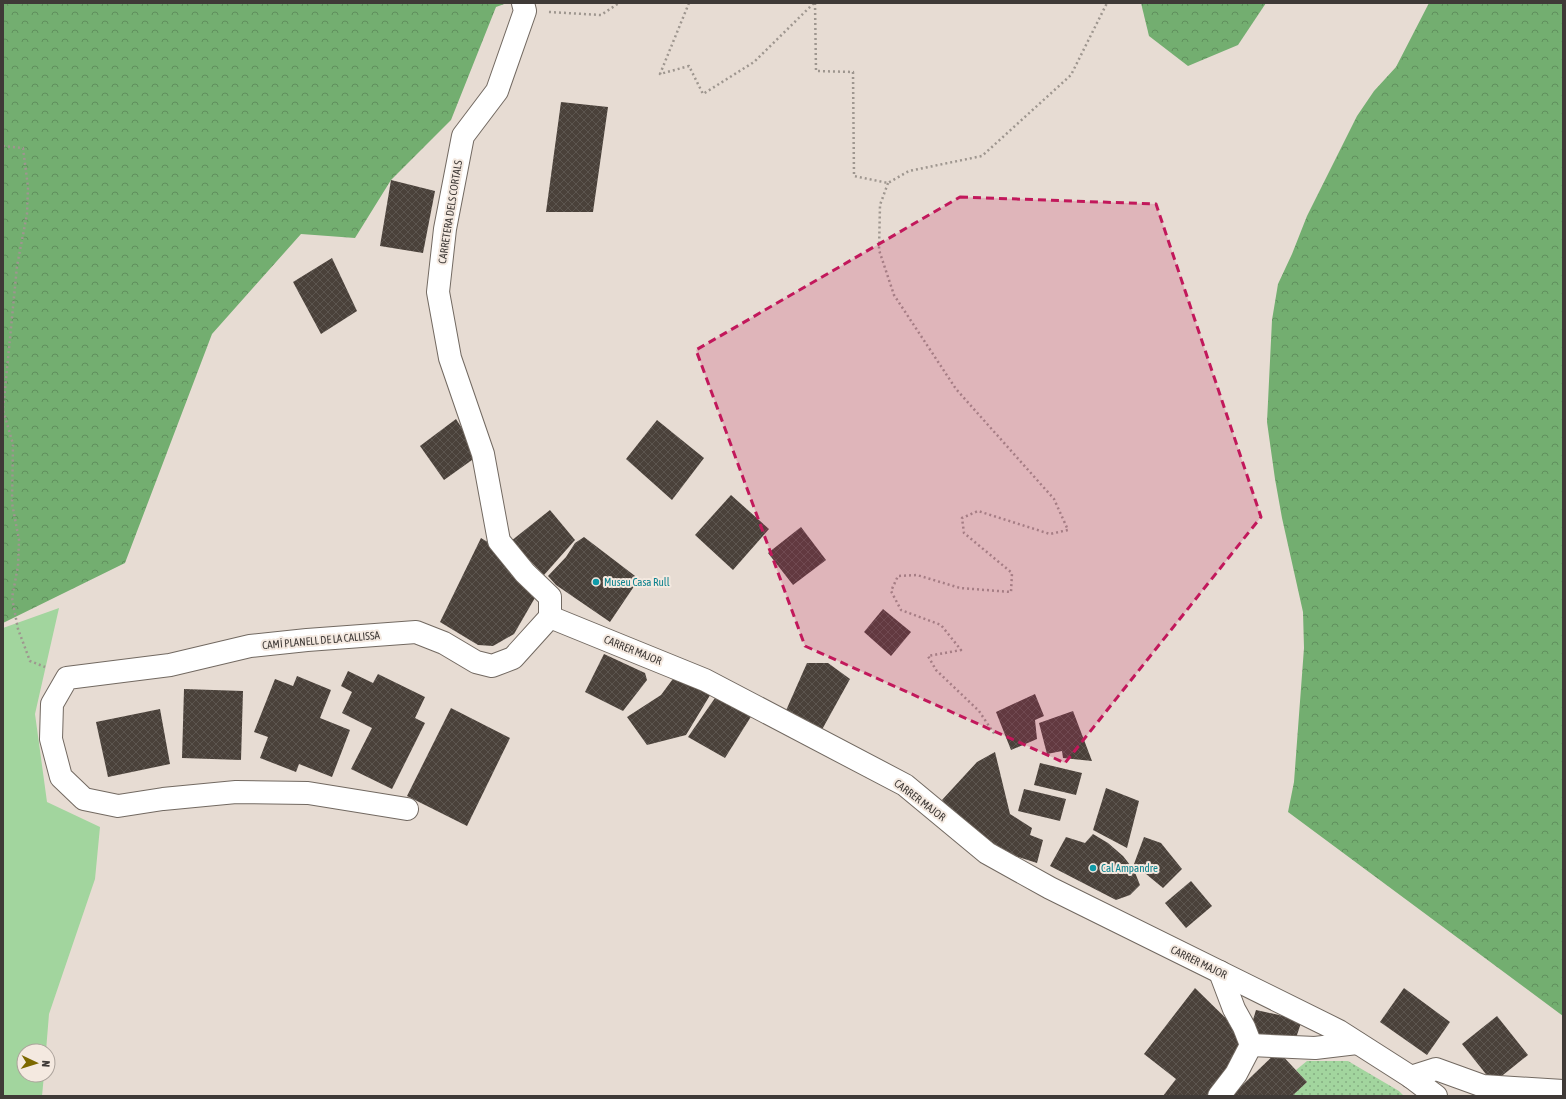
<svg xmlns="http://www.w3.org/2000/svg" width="1566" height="1099" font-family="'Asap Condensed',sans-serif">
<defs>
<pattern id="forest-crowns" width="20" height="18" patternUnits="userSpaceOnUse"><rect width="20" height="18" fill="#73ae70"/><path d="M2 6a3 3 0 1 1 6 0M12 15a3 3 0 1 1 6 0" fill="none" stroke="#608f5d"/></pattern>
<pattern id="garden-dots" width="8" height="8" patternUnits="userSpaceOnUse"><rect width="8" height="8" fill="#a2d59e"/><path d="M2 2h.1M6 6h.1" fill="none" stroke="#85ae82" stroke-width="1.8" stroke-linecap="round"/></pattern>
<pattern id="building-cross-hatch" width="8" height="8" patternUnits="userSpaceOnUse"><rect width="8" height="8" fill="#4a413a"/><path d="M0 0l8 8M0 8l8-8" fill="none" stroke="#5c554f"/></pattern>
</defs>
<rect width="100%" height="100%" fill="#e7dcd3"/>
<path fill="#a2d59e" d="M59,608L35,714L47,802L100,827L95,879L49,1014L46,1051H24V1075H44L42,1096H3V628Z"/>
<g fill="url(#forest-crowns)">
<path d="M3,3H507L496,7L451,120L391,180L355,238L301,234L212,334L125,563L3,623Z"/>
<path d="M1141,3H1266L1238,45L1188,66L1149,36Z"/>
<path d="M1429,3H1563V1016L1288,812L1294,782L1304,648L1303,612L1282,518L1275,479L1267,422L1272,320L1278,284L1292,254L1307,216L1357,116L1374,91L1396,67Z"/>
</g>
<path fill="url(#garden-dots)" d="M1307,1061H1348L1399,1091L1404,1096H1292L1307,1082L1296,1070Z"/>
<g fill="url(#building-cross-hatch)">
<path d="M561,102L608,107L593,212H546Z"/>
<path d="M391,180L435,191L423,253L380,246Z"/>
<path d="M332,258L357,311L321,334L293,282Z"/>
<path d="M456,419L479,455L444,480L420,446Z"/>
<path d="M657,420L704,458L672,500L626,459Z"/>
<path d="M731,495L769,529L733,570L695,535Z"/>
<path d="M550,510L575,540L544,575L511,541Z"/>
<path d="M801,527L826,560L793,585L768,553Z"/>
<path d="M584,537L639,579L610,622L556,585L548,576L566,557L575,543Z"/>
<path d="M481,538L499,549L536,596L514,634L493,646L478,645L440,622Z"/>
<path d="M883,609L911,632L891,656L864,632Z"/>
<path d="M604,654L645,673L647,680L623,711L585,692Z"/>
<path d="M807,663H828L850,679L819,735L784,715Z"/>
<path d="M348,671L373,683L378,674L425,697L415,718L425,723L392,789L351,769L372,728L342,713L352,692L341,686Z"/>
<path d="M678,672L712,692L686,735L647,745L627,717L661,695Z"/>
<path d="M297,676L331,690L320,718L350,730L332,777L299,764L296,772L260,758L268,737L254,732L275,679L293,686Z"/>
<path d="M184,689L243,691L241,760L182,758Z"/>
<path d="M1035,694L1044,716L1035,720L1037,739L1011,750L996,712Z"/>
<path d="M717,695L752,715L725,758L688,737Z"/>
<path d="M451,708L510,738L467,826L407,796Z"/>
<path d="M160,709L170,764L108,777L96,722Z"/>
<path d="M1073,711L1092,761L1063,758L1062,751L1047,754L1039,723Z"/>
<path d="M995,752L1010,814L1032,828L1030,835L1043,840L1037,863L1015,856L1014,859L965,828L942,800L977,762Z"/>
<path d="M1040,763L1082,773L1076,795L1034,785Z"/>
<path d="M1106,788L1139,801L1127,848L1093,830Z"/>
<path d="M1024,789L1066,799L1060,821L1018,811Z"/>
<path d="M1093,834L1108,843L1123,856L1134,870L1140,885L1130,895L1116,900L1050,866L1066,837L1085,843Z"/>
<path d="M1144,837L1161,843L1182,869L1163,888L1134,864Z"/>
<path d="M1191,881L1212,906L1186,928L1165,903Z"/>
<path d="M1195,988L1246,1038L1209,1096H1163L1176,1079L1144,1054Z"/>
<path d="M1404,988L1450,1022L1427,1055L1380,1022Z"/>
<path d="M1256,1010L1302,1020L1294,1044L1249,1033Z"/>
<path d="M1497,1016L1528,1055L1493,1083L1462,1044Z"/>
<path d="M1278,1051L1307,1082L1292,1096H1233L1232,1095Z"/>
</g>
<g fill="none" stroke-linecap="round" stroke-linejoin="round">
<g stroke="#726961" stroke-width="24">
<g id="minor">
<path d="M523,3L525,11L497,91L463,136L445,229L438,292L450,358L483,454L499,541L525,573L550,597V617"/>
<path d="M550,617L705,680L905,785L987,853L1050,888L1339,1031L1411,1077L1436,1096"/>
<path d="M407,809L308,793L236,792L163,799L118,806L84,799L61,777L51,739L52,704L67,678L170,665L250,646L307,640L416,632L444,643L476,662L492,666L513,658L550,617"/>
<path d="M1251,1045L1315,1048L1357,1043"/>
<path d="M1411,1077L1436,1069L1483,1086L1563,1091"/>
<path d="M1219,1096L1236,1074L1251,1045L1244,1027L1234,1009L1220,972"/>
</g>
</g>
<g stroke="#9e968f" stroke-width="2.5" stroke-dasharray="2 3" stroke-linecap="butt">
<path d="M689,3L660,74L689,66L703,94L754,62L814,3"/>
<path d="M815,3L816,71L853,72L854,176L888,183L909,171L982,156L1071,75L1107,3"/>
<path d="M549,12L601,15L619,3"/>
<path d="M3,146L23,148L28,187L27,214L17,266L3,410L13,444L12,503L19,540L18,566L12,598L18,629L30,661L45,667"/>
<path d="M888,183L880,205L879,250L894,295L956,389L1054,499L1068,530L1050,534L978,511L962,518L964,533L1012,573L1011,592L960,588L917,575L898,576L891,591L901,610L941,625L961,650L928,656L936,670L979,711L995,735"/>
</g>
<use href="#minor" stroke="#fff" stroke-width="22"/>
</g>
<path fill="#c2185b" fill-opacity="0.2" stroke="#c2185b" stroke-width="3" stroke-dasharray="8 5" stroke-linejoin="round" d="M960,197L1156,204L1261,517L1065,763L805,646L696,350Z"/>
<g fill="#0f9aa8" stroke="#f4e9e0" stroke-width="1.5">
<circle cx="596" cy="582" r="4"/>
<circle cx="1093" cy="868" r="4"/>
</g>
<g text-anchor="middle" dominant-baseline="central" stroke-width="4" stroke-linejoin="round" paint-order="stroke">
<g font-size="11" fill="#3f3a37" stroke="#f4e9e0">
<text transform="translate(450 212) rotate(-81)">CARRETERA DELS CORTALS</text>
<text transform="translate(321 640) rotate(-5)">CAMÍ PLANELL DE LA CALLISSA</text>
<text transform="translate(633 650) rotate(22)">CARRER MAJOR</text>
<text transform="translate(920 800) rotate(37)">CARRER MAJOR</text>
<text transform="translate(1199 962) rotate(26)">CARRER MAJOR</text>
</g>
<g font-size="11" fill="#0d838f" stroke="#f4e9e0" text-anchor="start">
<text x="604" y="582">Museu Casa Rull</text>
<text x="1101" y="868">Cal Ampandre</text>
</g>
</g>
<rect width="1566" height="1099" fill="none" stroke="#3f3a37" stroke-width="8"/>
<g transform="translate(36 1063) rotate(94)"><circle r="19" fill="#f4e9e0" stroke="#aca39c"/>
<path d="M0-3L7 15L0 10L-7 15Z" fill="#7c6800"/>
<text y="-6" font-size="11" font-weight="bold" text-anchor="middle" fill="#3f3a37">N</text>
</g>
</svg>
